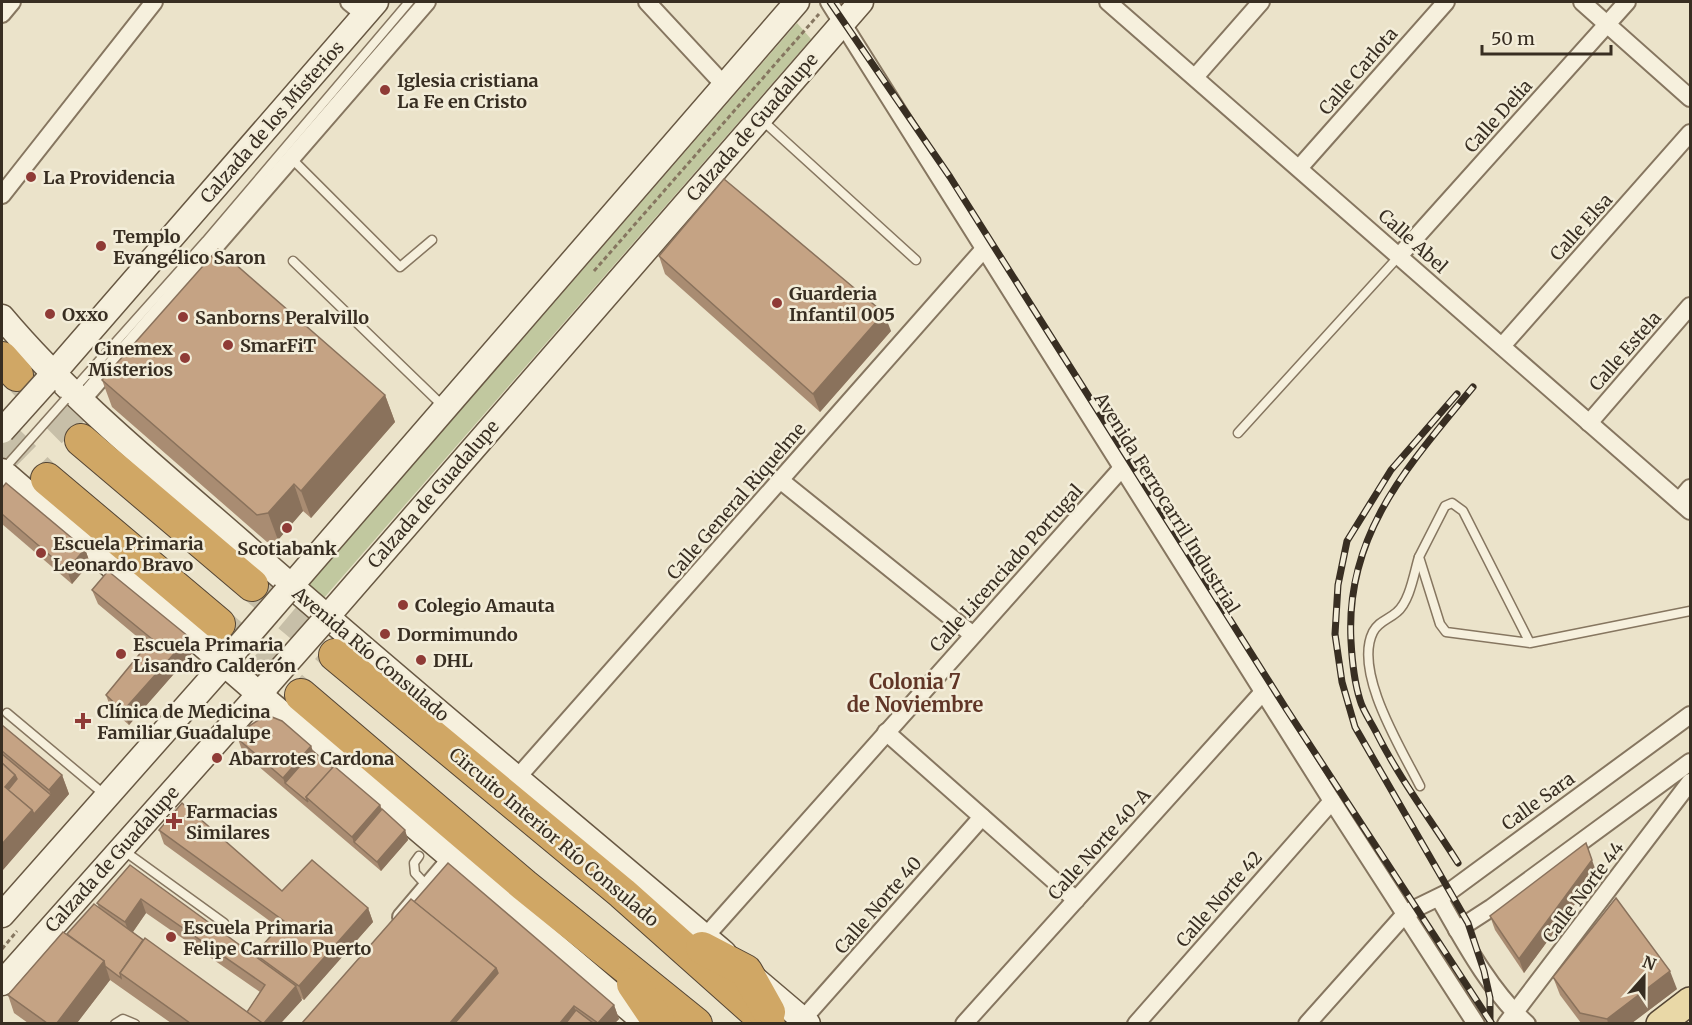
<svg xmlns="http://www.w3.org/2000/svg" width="1692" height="1025" font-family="Merriweather,serif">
<rect width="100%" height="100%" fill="#ebe3ca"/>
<path fill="#c1c89f" d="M797,23L811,39L323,599L309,585Z"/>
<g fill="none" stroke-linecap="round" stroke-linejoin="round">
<g stroke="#c7bfa8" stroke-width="32" stroke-dasharray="32 16" stroke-linecap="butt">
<path d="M17,375L81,440"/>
<path d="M2,435L47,479"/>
<path d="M252,585L335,655"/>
<path d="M219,624L301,695"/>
</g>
<g stroke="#867660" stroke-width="11">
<g id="lane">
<path d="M762,120L916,260"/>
<path d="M292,159L400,267L432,240"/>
<path d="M293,261L444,407"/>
<path d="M74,389L206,241L409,2"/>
<path d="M1238,433L1399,256"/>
<path d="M1419,557C1414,573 1410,601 1397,612C1388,620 1379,621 1373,632C1353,672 1402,750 1420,786"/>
<path d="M1530,643L1463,511L1452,503L1445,506L1419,557L1440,624L1446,632L1530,643L1690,611"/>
<path d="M7,713L105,795"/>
<path d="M123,850L224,923"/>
<path d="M419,856L414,863L415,873L427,886"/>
<path d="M115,1024L123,1019L135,1024"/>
</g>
</g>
<g stroke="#867660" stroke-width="20">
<g id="street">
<path d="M349,2L365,15"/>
<path d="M647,2L725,86"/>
<path d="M829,2L1332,801L1476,1024"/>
<path d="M1108,2L1690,511"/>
<path d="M1582,2L1690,98"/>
<path d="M2,14L12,2"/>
<path d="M1196,76L1261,2"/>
<path d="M1300,167L1446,2"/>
<path d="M2,195L154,2"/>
<path d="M1399,256L1627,2"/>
<path d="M1502,346L1690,133"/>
<path d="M82,400L427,2"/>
<path d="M1589,423L1690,306"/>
<path d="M780,480L973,635"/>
<path d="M1679,501L1690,488"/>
<path d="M886,732L1076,900"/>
<path d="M517,778L984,249"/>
<path d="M1439,898C1463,940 1490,991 1527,1024"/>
<path d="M401,917L452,857"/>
<path d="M1457,930L1491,908L1690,762"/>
<path d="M705,937L1122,468"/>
<path d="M803,1019L982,817"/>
<path d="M964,1024L1263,692"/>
<path d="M1136,1024L1332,801"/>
<path d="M1307,1024L1406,913L1449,892L1690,715"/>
<path d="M1506,1024L1690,782"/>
</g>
</g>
<g stroke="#685843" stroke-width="27">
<g id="secondary">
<path d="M2,317C72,400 159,470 241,542C400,682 563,816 724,953"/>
<path d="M46,382L376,2"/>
<path d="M2,471L259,694L647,1024"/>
<path d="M285,593L797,2"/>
<path d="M321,624L861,2"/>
<path d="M2,915L233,654"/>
<path d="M755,979L808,1024"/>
<path d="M2,983L268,684"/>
</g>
</g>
<g stroke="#544534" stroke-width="30">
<path id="primary" d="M1660,1024L1690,1001"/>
</g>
<g stroke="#544534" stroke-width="34">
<g id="highway">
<path d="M2,358L17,375"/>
<path d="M81,440L252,585"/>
<path d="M47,479L219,624"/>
<path d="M335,655L622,893L769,1024"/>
<path d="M301,695L524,885L696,1024"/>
<path d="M702,948L746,971L769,1012"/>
<path d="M633,984L660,1024"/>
</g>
</g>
<g stroke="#867660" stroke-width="3" stroke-dasharray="4.5 3" stroke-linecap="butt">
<path d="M594,271L819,14"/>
<path d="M2,949L17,931"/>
</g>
<use href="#lane" stroke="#f6f0dd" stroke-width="8"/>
<use href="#street" stroke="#f6f0dd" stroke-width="16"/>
<use href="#secondary" stroke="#f6f0dd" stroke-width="24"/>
<use href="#primary" stroke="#e9d8a7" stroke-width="27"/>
<use href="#highway" stroke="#d0a765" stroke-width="32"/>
<g stroke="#382e22" stroke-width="7">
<g id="rail">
<path d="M830,2L950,177L1287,710L1492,1024"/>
<path d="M1457,394L1391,470L1347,541L1338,585L1335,634L1342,682L1355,727L1468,923L1484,971L1490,998V1021"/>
<path d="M1458,863C1431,820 1399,778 1376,732C1371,722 1363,711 1360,700C1354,681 1352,660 1351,641C1345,533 1409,465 1473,387"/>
</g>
</g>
<use href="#rail" stroke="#f3edd9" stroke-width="4.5" stroke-dasharray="14" stroke-linecap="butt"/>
<g stroke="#867660" stroke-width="11" stroke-linecap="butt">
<path id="lane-bridge" d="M10,462L65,400"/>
</g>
<g stroke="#685843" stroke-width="27" stroke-linecap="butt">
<g id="secondary-bridge">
<path d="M2,431L46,382"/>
<path d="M233,653L285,593"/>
<path d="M268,684L321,624"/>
</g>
</g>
<use href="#lane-bridge" stroke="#f6f0dd" stroke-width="8"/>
<use href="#secondary-bridge" stroke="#f6f0dd" stroke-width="24"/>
</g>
<g fill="#a98c72" fill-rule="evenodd">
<path d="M659,256L891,331L820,412L665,274Z"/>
<path d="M102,380L385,395L395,422L311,518L303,511L278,540L267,542L112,407Z"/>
<path d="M2,488L85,549L90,563L72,584L2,524Z"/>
<path d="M92,590L189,637L194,651L129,725L111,709L106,695L147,645L98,604Z"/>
<path d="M2,725L62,775L69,794L2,871Z"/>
<path d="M238,739L311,746L313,751L333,768L380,805L382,809L405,830L408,840L381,871L243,753Z"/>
<path d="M159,830L282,891L368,908L373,922L304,1000L301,998L302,1000L281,1023H171L110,980L77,1023H28L14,1013L8,995L67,934L99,908L97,903L130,865L256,957L255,954L278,927L164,844ZM146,913L260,992L247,1012L133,932Z"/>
<path d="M1597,874L1524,973L1495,930L1490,916Z"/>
<path d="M414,902L614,1005L619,1019L615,1023H302Z"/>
<path d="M1553,977L1677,989L1632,1023H1581L1560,995Z"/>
</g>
<g fill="#8a725c">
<path d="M884,313L891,331L820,412L813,394Z"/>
<path d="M385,395L395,422L311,518L301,491Z"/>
<path d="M294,484L303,511L278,540L268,513Z"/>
<path d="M85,549L90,563L72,584L67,570Z"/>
<path d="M189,637L194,651L129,725L123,711Z"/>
<path d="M311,746L316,760L285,783L288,792L283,778Z"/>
<path d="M15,775L22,793L6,792L5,787Z"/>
<path d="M62,775L69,794L2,871V844L32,810L51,795L49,790Z"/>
<path d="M380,805L385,819L354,842L357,851L352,837Z"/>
<path d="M405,830L408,840L381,871L377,862Z"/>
<path d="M1586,843L1597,874L1524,973L1519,959Z"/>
<path d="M141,899L146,913L130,936L125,922Z"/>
<path d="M368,908L373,922L304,1000L299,986Z"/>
<path d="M104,961L110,980L77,1023H57Z"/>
<path d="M496,968L503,987L472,1023H450Z"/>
<path d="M1670,971L1677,989L1632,1023H1608L1607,1019Z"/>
<path d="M296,986L302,1000L281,1023H264Z"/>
<path d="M614,1005L619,1019L615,1023H598Z"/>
<path d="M574,1006L579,1020L577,1023H560Z"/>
</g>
<g fill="#c5a384" stroke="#8a725c" stroke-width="1.5">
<path d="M724,179L884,313L813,394L659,256Z"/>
<path d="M218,249L385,395L301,491L294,484L268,513L257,515L102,380Z"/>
<path d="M6,483L85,549L67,570L2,514V488Z"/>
<path d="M108,571L189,637L123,711L106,695L152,639L92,590Z"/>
<path d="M272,717L282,721L311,746L283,778L238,739L249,726L260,719Z"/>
<path d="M2,725L62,775L49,790L2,751Z"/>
<path d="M313,751L333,768L306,797L308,802L285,783Z"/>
<path d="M2,754L51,795L34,814L32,810L8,790L17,779L15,775L2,763Z"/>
<path d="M2,763L15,775L5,787L32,810L2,844Z"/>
<path d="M334,766L380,805L352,837L306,797Z"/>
<path d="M182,803L282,891L312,860L368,908L299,986L255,954L284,921L159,830Z"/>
<path d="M382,809L405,830L377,862L354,842Z"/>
<path d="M1586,843L1592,860L1519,959L1490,916Z"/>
<path d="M448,863L614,1005L598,1023L574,1006L560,1023H455L498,973L496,968L414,902Z"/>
<path d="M130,865L296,986L264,1023H261L247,1012L265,985L141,899L125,922L97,903Z"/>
<path d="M1616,898L1670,971L1607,1019L1580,1013L1553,977Z"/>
<path d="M411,899L496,968L450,1023H302Z"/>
<path d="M94,904L143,940L120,973L121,978L105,966L104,961L67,934Z"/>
<path d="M63,932L104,961L57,1023H47L8,995Z"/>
<path d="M145,938L261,1022L260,1023H190L120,973Z"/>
<path d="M576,1010L593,1023H566Z"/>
</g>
<g fill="#8f3b36" stroke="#f3edd9" stroke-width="2">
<circle cx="385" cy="90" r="6"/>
<circle cx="31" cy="177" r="6"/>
<circle cx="101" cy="246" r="6"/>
<circle cx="777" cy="303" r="6"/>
<circle cx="50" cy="314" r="6"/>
<circle cx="183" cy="317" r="6"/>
<circle cx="228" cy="345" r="6"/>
<circle cx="185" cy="358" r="6"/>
<circle cx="287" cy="528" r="6"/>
<circle cx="41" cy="553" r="6"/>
<circle cx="403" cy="605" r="6"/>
<circle cx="385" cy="634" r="6"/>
<circle cx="121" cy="654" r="6"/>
<circle cx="421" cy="660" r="6"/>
<path d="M80 712h6v6h6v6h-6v6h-6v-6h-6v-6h6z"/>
<circle cx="217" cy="758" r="6"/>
<path d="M171 812h6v6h6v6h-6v6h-6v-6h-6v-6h6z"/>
<circle cx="171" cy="937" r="6"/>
</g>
<g text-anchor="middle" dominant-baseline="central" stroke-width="5" stroke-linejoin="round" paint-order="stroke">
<g font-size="18" fill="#382e22" stroke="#f3edd9">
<text transform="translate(1358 71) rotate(-49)">Calle Carlota</text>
<text transform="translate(1498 116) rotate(-48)">Calle Delia</text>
<text transform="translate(272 122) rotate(-49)">Calzada de los Misterios</text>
<text transform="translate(752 127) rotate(-49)">Calzada de Guadalupe</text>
<text transform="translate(1581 227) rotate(-48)">Calle Elsa</text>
<text transform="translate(1413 241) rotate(42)">Calle Abel</text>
<text transform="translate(1625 351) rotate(-49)">Calle Estela</text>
<text transform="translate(433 494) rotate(-49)">Calzada de Guadalupe</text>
<text transform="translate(736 501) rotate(-49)">Calle General Riquelme</text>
<text transform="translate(1167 503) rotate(58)">Avenida Ferrocarril Industrial</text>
<text transform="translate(1006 568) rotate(-48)">Calle Licenciado Portugal</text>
<text transform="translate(371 654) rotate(40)">Avenida Río Consulado</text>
<text transform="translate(1538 801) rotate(-36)">Calle Sara</text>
<text transform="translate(554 837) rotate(40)">Circuito Interior Río Consulado</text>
<text transform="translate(1099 844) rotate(-48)">Calle Norte 40-A</text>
<text transform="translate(112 859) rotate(-48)">Calzada de Guadalupe</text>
<text transform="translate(1583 892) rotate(-53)">Calle Norte 44</text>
<text transform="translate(1219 899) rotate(-49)">Calle Norte 42</text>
<text transform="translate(878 905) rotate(-49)">Calle Norte 40</text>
</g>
<g font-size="18" font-weight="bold" fill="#382e22" stroke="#f3edd9" text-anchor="start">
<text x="397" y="80">Iglesia cristiana<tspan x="397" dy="21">La Fe en Cristo</tspan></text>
<text x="43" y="177">La Providencia</text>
<text x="113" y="236">Templo<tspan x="113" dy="21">Evangélico Saron</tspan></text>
<text x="789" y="293">Guarderia<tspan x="789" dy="21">Infantil 005</tspan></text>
<text x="62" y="314">Oxxo</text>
<text x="195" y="317">Sanborns Peralvillo</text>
<text x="240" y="345">SmarFiT</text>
<text x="173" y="348" text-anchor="end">Cinemex<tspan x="173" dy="21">Misterios</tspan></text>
<text x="53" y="543">Escuela Primaria<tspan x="53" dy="21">Leonardo Bravo</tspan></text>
<text x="287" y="548" text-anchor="middle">Scotiabank</text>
<text x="415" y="605">Colegio Amauta</text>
<text x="397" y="634">Dormimundo</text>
<text x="133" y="644">Escuela Primaria<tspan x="133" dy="21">Lisandro Calderón</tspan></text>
<text x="433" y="660">DHL</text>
<text x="97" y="711">Clínica de Medicina<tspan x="97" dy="21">Familiar Guadalupe</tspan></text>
<text x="229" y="758">Abarrotes Cardona</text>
<text x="186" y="811">Farmacias<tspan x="186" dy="21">Similares</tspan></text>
<text x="183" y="927">Escuela Primaria<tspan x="183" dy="21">Felipe Carrillo Puerto</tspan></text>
</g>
<g font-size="20" font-weight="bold" fill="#603526" stroke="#f3edd9">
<text x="915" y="681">Colonia 7<tspan x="915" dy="23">de Noviembre</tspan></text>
</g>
</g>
<rect width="1692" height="1025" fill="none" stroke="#382e22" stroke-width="6"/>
<g transform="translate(1644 977) rotate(21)" stroke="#f3edd9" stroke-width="4.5" paint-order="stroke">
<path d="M0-4.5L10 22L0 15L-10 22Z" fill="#382e22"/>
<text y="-9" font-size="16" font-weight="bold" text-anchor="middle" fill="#382e22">N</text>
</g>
<path d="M1482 45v9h129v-9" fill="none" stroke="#382e22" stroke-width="3"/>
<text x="1491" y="45" font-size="18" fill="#382e22" stroke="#f3edd9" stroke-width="4.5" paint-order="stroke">50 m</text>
</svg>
